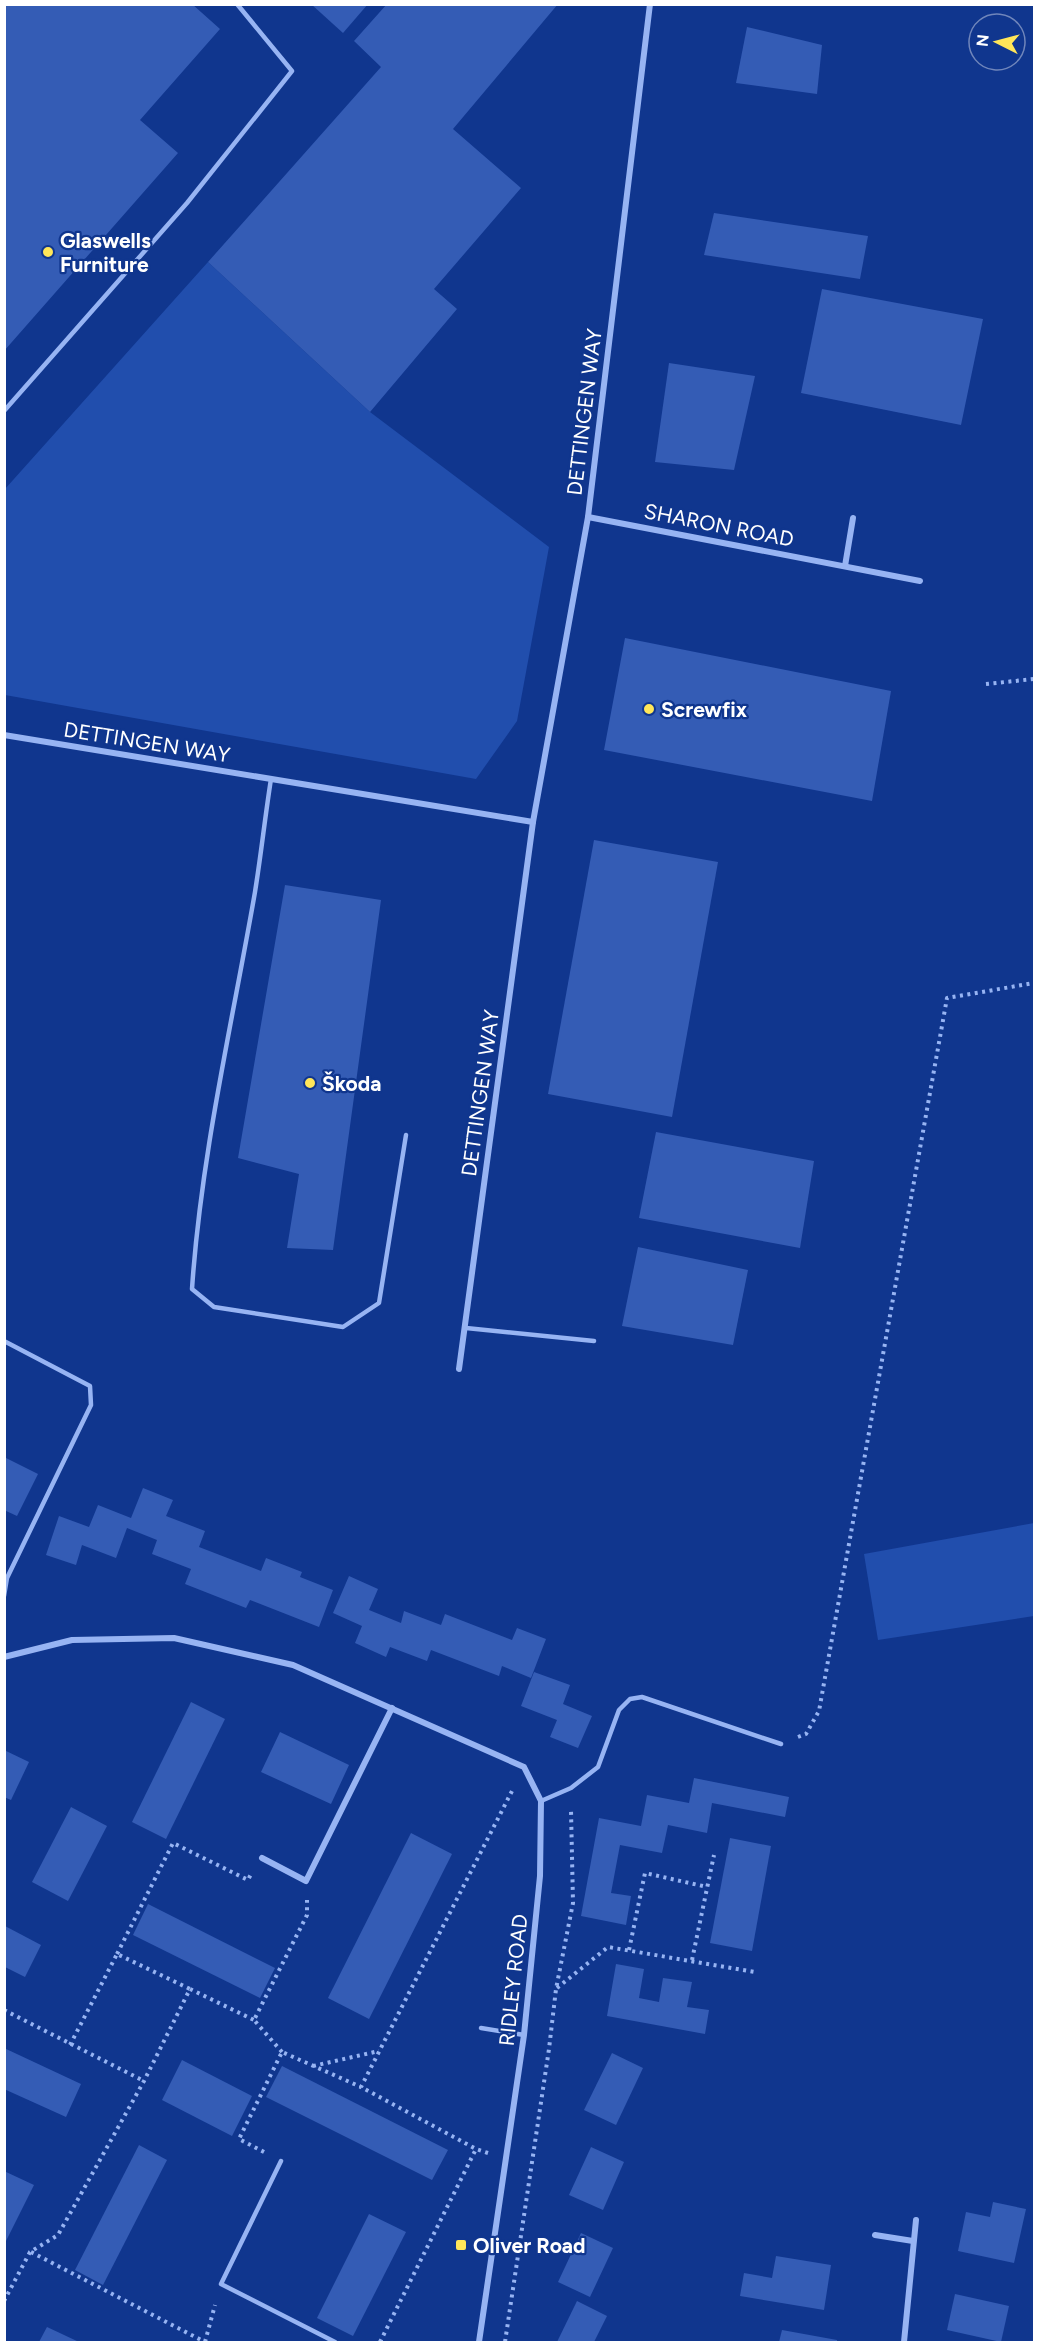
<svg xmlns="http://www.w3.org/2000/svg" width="1039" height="2347" font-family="Figtree,sans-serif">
<rect width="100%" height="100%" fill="#10368e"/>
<g fill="#214ead">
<path d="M208,262L370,412L549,547L517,721L476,779L5,695V489Z"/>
<path d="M1034,1523V1616L878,1640L864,1554Z"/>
</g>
<g fill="#345cb5">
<path d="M4,4H192L220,29L140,120L178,153L4,351Z"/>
<path d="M311,4H368L343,33Z"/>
<path d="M387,4H558L453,129L521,188L434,289L457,309L370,412L208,262L381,67L354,41Z"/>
<path d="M747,27L822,45L817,94L736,83Z"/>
<path d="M714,213L868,236L860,279L704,255Z"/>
<path d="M822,289L983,319L961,425L801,393Z"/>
<path d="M669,363L755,376L734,470L655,462Z"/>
<path d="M625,638L891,691L872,801L604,750Z"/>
<path d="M594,840L718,862L672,1117L548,1094Z"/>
<path d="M285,885L381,900L333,1250L287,1248L299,1174L238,1158Z"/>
<path d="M656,1132L814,1161L800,1248L639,1218Z"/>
<path d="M638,1247L748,1270L733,1345L622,1326Z"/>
<path d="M4,1457L38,1474L17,1516L4,1510Z"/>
<path d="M143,1488L173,1500L166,1516L205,1531L199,1547L261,1571L266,1558L302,1572L300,1577L333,1590L319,1627L250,1600L246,1608L185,1584L191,1569L152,1554L157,1540L127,1528L116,1558L82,1545L76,1565L46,1555L59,1516L89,1527L98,1505L131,1518Z"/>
<path d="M349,1576L378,1589L369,1610L401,1623L404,1611L441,1625L445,1614L512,1640L517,1628L546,1639L531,1678L502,1666L499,1676L431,1650L427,1661L390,1647L386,1657L355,1643L362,1626L333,1613Z"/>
<path d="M534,1672L570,1685L563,1704L592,1716L578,1748L550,1737L557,1720L521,1706Z"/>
<path d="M191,1702L225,1719L166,1839L132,1822Z"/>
<path d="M280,1732L349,1765L331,1804L261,1772Z"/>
<path d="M4,1750L29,1762L11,1800L4,1797Z"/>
<path d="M694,1778L789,1797L785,1817L712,1803L707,1833L668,1825L662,1853L620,1845L611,1893L631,1896L626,1925L581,1916L599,1818L641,1826L647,1795L689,1803Z"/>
<path d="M71,1807L107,1826L68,1901L32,1882Z"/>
<path d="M411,1833L452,1854L369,2019L328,1998Z"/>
<path d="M730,1838L771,1846L752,1951L710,1943Z"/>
<path d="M148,1904L275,1968L260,1998L133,1935Z"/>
<path d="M5,1926L41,1945L25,1977L5,1967Z"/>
<path d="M616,1964L644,1969L639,1998L659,2002L663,1978L692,1982L687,2007L709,2010L705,2034L607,2016Z"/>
<path d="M4,2048L81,2084L66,2117L4,2089Z"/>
<path d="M612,2053L643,2068L616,2125L584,2110Z"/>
<path d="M182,2060L252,2096L232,2136L162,2100Z"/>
<path d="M282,2066L448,2150L432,2180L266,2097Z"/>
<path d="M139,2145L167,2160L103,2285L75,2270Z"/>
<path d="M591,2147L624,2162L603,2210L569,2195Z"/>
<path d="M4,2171L34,2185L4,2245Z"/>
<path d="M993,2202L1026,2209L1014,2263L958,2251L966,2212L990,2217Z"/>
<path d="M369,2214L406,2232L353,2336L317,2318Z"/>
<path d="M581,2233L613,2248L590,2297L558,2282Z"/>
<path d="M776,2256L831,2265L824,2310L740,2296L744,2273L772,2278Z"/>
<path d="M955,2294L1009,2306L1001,2342L947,2330Z"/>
<path d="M577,2301L607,2316L594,2342H557Z"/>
<path d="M47,2327L79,2342H39Z"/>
<path d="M782,2330L837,2340V2342H779Z"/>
</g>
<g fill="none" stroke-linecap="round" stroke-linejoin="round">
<g stroke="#97b4f3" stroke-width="4" stroke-dasharray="3 4.5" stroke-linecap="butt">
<path d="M986,684L1034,679"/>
<path d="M798,1737L806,1734L819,1711L947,998L1034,983"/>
<path d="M629,1950L645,1873L707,1887"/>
<path d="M117,1954L173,1843L248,1880L251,1874"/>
<path d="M692,1960L714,1855"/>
<path d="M557,1988L608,1947L755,1972"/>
<path d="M4,2010L144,2081"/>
<path d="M70,2045L117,1954L190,1989"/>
<path d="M282,2052L254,2020L307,1915V1900"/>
<path d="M313,2066L379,2051"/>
<path d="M264,2152L239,2139L282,2052L361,2087"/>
<path d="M488,2153L476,2149L361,2087L512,1791"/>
<path d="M31,2252L205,2342"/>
<path d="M4,2301L30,2252L58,2235L144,2081L190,1989L254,2020"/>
<path d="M205,2342L215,2305"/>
<path d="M380,2342L476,2149"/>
<path d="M505,2342L549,2049L556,1989L573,1903L571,1810"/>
</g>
<g stroke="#97b4f3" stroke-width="4.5">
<path d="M4,411L187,203L292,71L237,4"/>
<path d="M271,779C265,817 261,855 255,892C232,1024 201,1155 192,1289L214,1307L343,1327L379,1303L406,1135"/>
<path d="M466,1328L594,1341"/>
<path d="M4,1341L90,1386L91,1405L7,1578L4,1596"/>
<path d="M541,1801L571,1788L598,1767L619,1710L630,1699L642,1697L781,1744"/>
<path d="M481,2028L524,2035"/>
<path d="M281,2161L221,2284L335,2342"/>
</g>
<g stroke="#97b4f3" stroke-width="6">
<path d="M588,517L920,581"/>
<path d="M845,566L853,518"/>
<path d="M4,735L533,822"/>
<path d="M459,1369L533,822L588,517L650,4"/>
<path d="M4,1657L72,1640L174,1638L293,1665L524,1767L541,1801L540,1876L524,2035L479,2342"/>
<path d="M262,1858L306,1881L392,1708"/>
<path d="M875,2235L913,2241"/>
<path d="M904,2342L916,2220"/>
</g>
</g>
<g fill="#ffe659" stroke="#10368e" stroke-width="2">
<circle cx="48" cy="252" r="6"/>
<circle cx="649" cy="709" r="6"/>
<circle cx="310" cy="1083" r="6"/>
<rect x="455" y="2239" width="12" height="12" rx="3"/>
</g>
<g text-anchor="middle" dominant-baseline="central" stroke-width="4.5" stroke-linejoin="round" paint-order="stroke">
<g font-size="21" font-weight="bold" fill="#fff" stroke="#10368e" text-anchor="start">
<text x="60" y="240">Glaswells<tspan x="60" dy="24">Furniture</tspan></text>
<text x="661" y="709">Screwfix</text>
<text x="322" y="1083">Škoda</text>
<text x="473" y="2245">Oliver Road</text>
</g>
<g font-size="21" fill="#fff" stroke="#10368e">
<text transform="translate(584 412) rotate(-83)">DETTINGEN WAY</text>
<text transform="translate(719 525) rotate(11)">SHARON ROAD</text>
<text transform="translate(147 742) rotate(9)">DETTINGEN WAY</text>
<text transform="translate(480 1093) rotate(-82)">DETTINGEN WAY</text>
<text transform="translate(513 1980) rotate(-84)">RIDLEY ROAD</text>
</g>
</g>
<rect width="1039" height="2347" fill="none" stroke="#ffffff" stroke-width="12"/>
<g transform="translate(997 42) rotate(276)"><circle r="28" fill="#10368e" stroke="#7086bb" stroke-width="1.5"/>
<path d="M0-4.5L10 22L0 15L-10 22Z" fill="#ffe659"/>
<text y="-9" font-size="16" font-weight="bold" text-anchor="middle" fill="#ffffff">N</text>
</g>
</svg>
